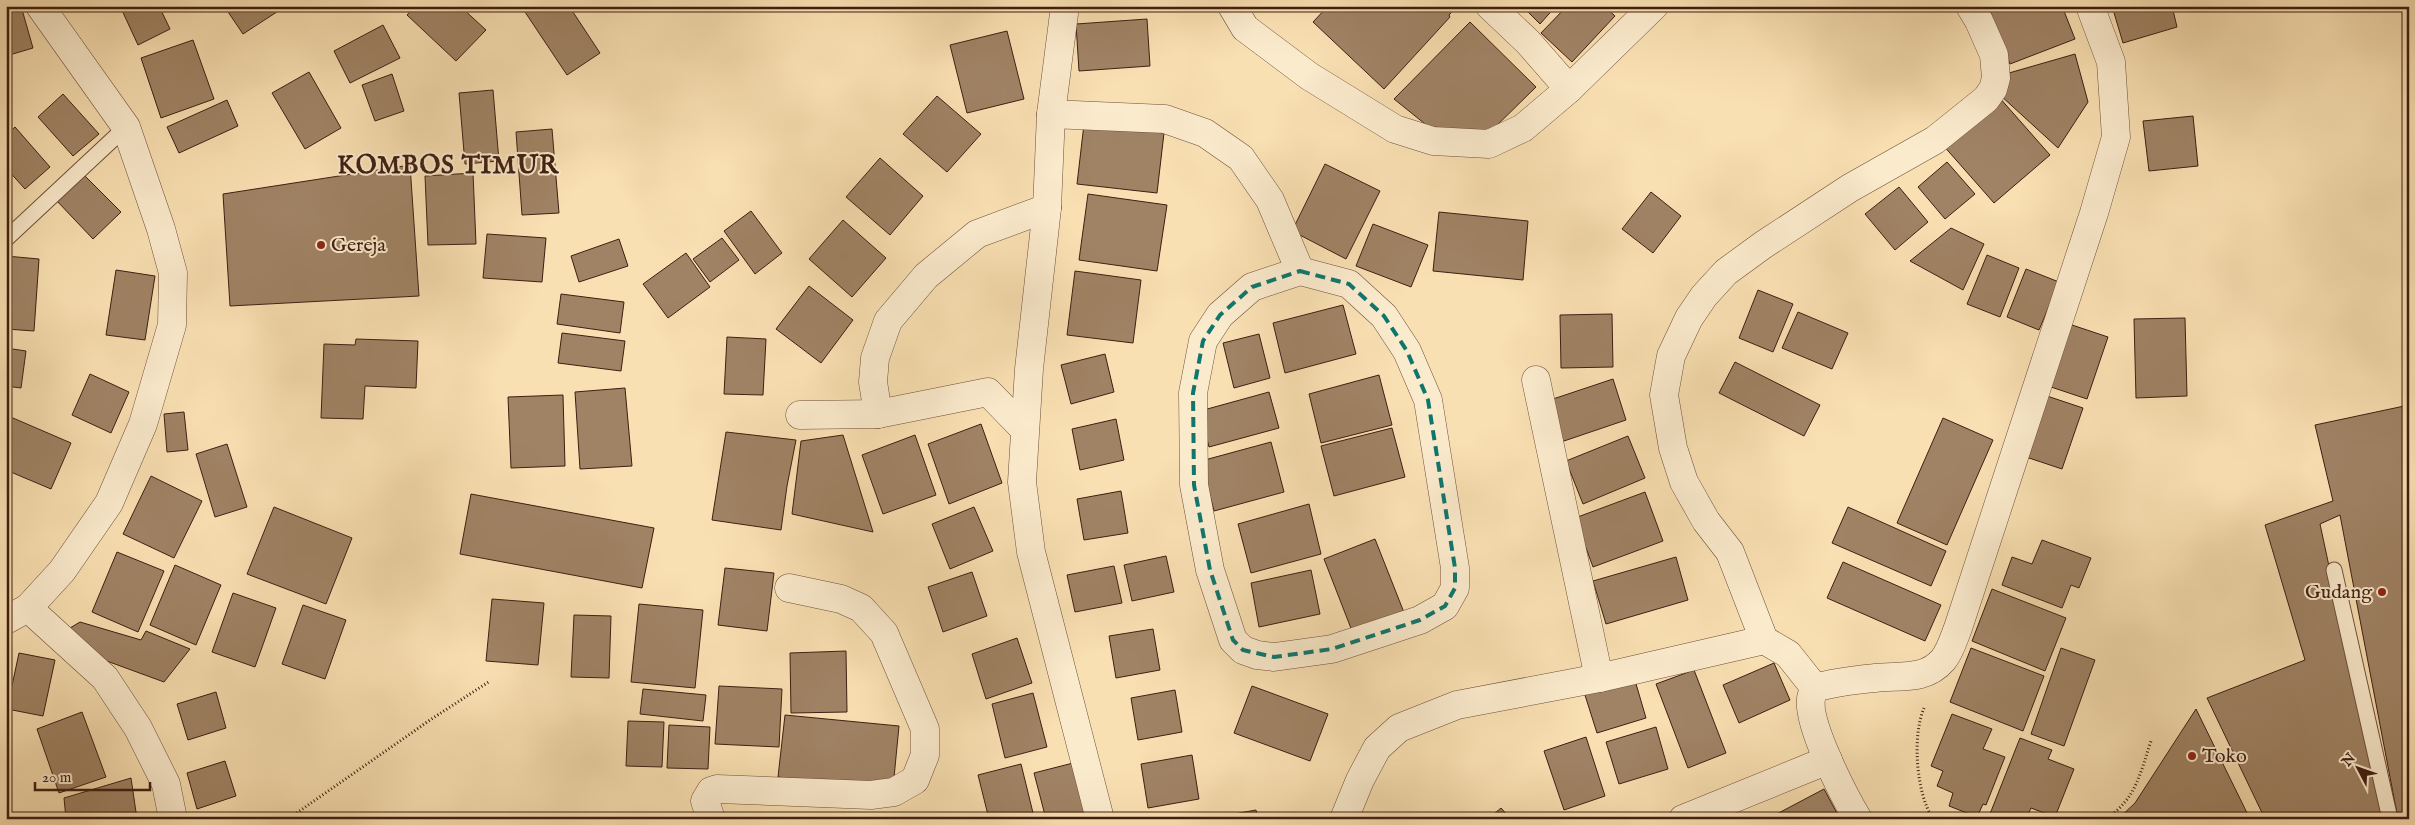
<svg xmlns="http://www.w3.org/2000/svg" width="2415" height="825" font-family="'IM FELL English',serif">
<rect width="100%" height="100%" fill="#f9e0b2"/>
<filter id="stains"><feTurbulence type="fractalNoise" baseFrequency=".004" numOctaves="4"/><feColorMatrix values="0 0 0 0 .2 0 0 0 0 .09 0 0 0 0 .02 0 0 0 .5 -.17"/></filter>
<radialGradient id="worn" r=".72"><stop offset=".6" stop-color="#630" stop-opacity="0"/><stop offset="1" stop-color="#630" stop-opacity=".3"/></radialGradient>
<g fill="#a08365" stroke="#3f1e12">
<path d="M6,6H21L33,48L6,56Z"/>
<path d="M120,6H159L170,29L138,45Z"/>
<path d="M224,6H286L243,34Z"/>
<path d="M415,6H460L486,30L456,61L407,15Z"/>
<path d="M521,6H569L600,53L567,75Z"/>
<path d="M1328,6H1457L1449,15L1450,17L1384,89L1313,22Z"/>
<path d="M1522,6H1556L1540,24Z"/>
<path d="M1567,6H1604L1615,16L1572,62L1541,33Z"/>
<path d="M1988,6H2062L2075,39L2010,64Z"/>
<path d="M2112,6H2172L2177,27L2123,43Z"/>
<path d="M1147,19L1150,66L1079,71L1076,24Z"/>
<path d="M1470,22L1536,87L1485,137L1440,136L1394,99Z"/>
<path d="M383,25L400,58L350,83L334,51Z"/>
<path d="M1007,31L1024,99L967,113L950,45Z"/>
<path d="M193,40L214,99L161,118L141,58Z"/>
<path d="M2075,54L2088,102L2058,148L2000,95L2009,73Z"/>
<path d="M309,72L341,128L305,149L272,93Z"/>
<path d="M392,74L404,111L375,121L362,85Z"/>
<path d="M493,90L499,161L465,164L459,93Z"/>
<path d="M63,94L99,134L73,156L38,117Z"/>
<path d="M937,96L981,134L947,172L903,134Z"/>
<path d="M1998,96L2050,155L1994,203L1942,144Z"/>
<path d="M227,100L238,126L179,153L167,127Z"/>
<path d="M2193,116L2198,166L2149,171L2143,121Z"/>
<path d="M1084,124L1164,133L1157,193L1077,184Z"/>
<path d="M15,127L50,167L25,189L6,168V135Z"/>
<path d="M552,129L559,213L522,215L516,132Z"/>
<path d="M880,158L923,196L890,235L846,197Z"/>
<path d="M1947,162L1975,194L1945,219L1918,187Z"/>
<path d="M1325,164L1380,191L1346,259L1292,231Z"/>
<path d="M410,165L419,296L230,306L223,194Z"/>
<path d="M473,173L476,244L428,245L425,176Z"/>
<path d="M83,174L121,212L93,239L56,200Z"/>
<path d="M1899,187L1928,222L1895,250L1865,214Z"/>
<path d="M1651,192L1681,216L1653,253L1622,229Z"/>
<path d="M1088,194L1167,205L1157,271L1079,260Z"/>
<path d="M751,211L782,253L755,274L724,231Z"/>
<path d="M1439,212L1528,221L1523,280L1433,271Z"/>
<path d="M843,220L886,258L852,297L809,259Z"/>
<path d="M1373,224L1428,245L1411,287L1356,266Z"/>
<path d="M1951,228L1984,244L1963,290L1910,261Z"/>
<path d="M487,234L546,238L542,282L483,278Z"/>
<path d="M722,238L739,260L710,282L693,259Z"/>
<path d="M619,239L628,266L579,282L571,256Z"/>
<path d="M686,253L710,287L668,318L643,284Z"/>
<path d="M1987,255L2019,268L2000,317L1967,304Z"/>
<path d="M6,256L39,259L34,331L6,329Z"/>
<path d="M2026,269L2059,282L2039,330L2007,317Z"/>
<path d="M116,270L155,276L145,340L106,335Z"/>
<path d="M1075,271L1141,280L1133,343L1067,335Z"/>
<path d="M809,286L853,320L821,363L776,329Z"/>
<path d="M1758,290L1793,304L1773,352L1739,338Z"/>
<path d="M561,294L624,302L620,333L557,324Z"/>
<path d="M1343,305L1356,354L1285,373L1273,323Z"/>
<path d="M1798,312L1848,333L1832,369L1782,348Z"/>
<path d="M1612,314L1613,367L1561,368L1560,315Z"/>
<path d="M2185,318L2187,396L2136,398L2134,319Z"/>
<path d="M2069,324L2108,337L2087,399L2048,386Z"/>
<path d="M562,333L625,341L621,371L558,363Z"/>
<path d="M1259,334L1270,378L1234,388L1223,343Z"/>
<path d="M727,337L766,339L763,395L724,394Z"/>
<path d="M356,339L418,341L416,388L365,386L363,419L321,418L324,344L355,345Z"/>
<path d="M6,348L26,351L21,388L6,386Z"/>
<path d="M1105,354L1114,392L1071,404L1061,365Z"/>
<path d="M1735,362L1820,405L1804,436L1719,393Z"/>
<path d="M90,374L129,392L111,433L72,415Z"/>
<path d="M1379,375L1392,425L1321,443L1309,394Z"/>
<path d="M1613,379L1626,420L1561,442L1547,401Z"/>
<path d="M625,388L632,466L580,469L575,392Z"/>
<path d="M1269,392L1279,428L1209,447L1200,411Z"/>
<path d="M563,395L565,466L511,468L508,397Z"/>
<path d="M2044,395L2083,408L2062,469L2023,456Z"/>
<path d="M2409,405V819H2398L2340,515L2320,524L2383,819H2265L2207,698L2305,660L2265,525L2333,501L2315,425Z"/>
<path d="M184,412L188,450L167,452L164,414Z"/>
<path d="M6,415L71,443L51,489L6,470Z"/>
<path d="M1943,418L1993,440L1947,545L1897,523Z"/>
<path d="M1116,419L1124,460L1080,470L1072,429Z"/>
<path d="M981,424L1002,483L949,504L928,444Z"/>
<path d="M1392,428L1405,477L1334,496L1321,446Z"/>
<path d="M726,432L796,440L787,486L781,530L712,520Z"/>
<path d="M843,435L873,532L792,514L801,441Z"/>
<path d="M915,435L936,495L883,514L862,455Z"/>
<path d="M1628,436L1645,478L1583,504L1566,461Z"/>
<path d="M1271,442L1284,492L1214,511L1201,461Z"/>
<path d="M227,444L247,507L215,517L196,454Z"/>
<path d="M151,476L202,501L174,558L123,534Z"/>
<path d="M1121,491L1128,533L1084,540L1077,499Z"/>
<path d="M1645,492L1663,541L1593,567L1575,518Z"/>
<path d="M471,494L654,528L642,588L460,554Z"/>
<path d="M1309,504L1321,554L1251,573L1238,524Z"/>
<path d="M274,507L352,538L326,604L247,574Z"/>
<path d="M974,507L993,551L950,569L932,524Z"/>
<path d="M1848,507L1946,551L1931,586L1832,543Z"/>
<path d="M1375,539L1405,615L1354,636L1324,559Z"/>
<path d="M2042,540L2091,558L2079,588L2071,585L2062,608L2002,585L2012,557L2032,564Z"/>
<path d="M117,552L164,571L138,632L92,612Z"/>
<path d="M1166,556L1174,592L1132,601L1124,565Z"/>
<path d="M1676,557L1688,600L1606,624L1593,581Z"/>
<path d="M1843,562L1941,605L1925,641L1827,598Z"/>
<path d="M175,565L221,585L196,645L150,625Z"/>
<path d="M1114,566L1122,603L1075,612L1067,575Z"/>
<path d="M725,568L774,573L767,631L718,625Z"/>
<path d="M1311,570L1320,614L1259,627L1251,583Z"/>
<path d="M972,572L987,616L943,632L928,587Z"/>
<path d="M1992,589L2066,618L2045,671L1972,641Z"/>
<path d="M233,593L276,608L255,667L212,652Z"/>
<path d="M492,599L544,603L538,665L486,661Z"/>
<path d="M639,604L703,610L695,688L631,682Z"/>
<path d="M303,605L346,620L325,679L282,664Z"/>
<path d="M574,615L611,616L609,678L571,677Z"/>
<path d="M80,622L141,640L146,631L190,649L164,682L104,660L70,628Z"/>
<path d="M1153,629L1160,670L1116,678L1109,636Z"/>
<path d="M1017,638L1032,683L986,699L972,654Z"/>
<path d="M1971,648L2044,676L2023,731L1950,702Z"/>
<path d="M2061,648L2095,660L2064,746L2031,734Z"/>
<path d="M846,651L847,712L791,713L790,653Z"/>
<path d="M19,653L55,660L43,716L7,709Z"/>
<path d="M1774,663L1790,700L1739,723L1723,685Z"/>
<path d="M1694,670L1726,753L1688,768L1656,684Z"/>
<path d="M1634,677L1646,718L1597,733L1584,692Z"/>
<path d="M719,686L782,689L779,747L715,744Z"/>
<path d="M1252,686L1328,714L1310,761L1234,733Z"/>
<path d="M643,689L706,695L703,721L640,714Z"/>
<path d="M1175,690L1182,732L1138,740L1131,698Z"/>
<path d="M216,692L226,728L188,740L177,704Z"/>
<path d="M1033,693L1047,747L1005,758L992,704Z"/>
<path d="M2196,709L2250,819H2118L2135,803Z"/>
<path d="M82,712L106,777L59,793L37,729Z"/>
<path d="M1952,714L1992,729L1983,749L2005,757L1986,805L1983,804L1977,817L1949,806L1953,793L1937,786L1943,771L1931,766Z"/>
<path d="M785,715L899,726L893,788L778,777Z"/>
<path d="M628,721L664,722L662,767L626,766Z"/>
<path d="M669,725L710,727L708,769L667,768Z"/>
<path d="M1656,727L1668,769L1619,784L1606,742Z"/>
<path d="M1586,737L1605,796L1564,810L1544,751Z"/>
<path d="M2020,738L2052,750L2048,759L2074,769L2055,817L2031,808L2026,819H1988Z"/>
<path d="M1192,755L1199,799L1148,808L1141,764Z"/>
<path d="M225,761L236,796L197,809L187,773Z"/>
<path d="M1077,762L1090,816L1077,819H1046L1034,773Z"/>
<path d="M1021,764L1034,817L989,819L978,775Z"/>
<path d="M131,778L137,819H66L64,798Z"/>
<path d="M1824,789L1840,819H1772L1771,817Z"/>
<path d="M1501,808L1511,819H1488Z"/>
<path d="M1256,810L1258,819H1206Z"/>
</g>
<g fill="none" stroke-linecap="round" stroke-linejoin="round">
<g stroke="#6e4e3a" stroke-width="17">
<g id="service">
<path d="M6,239L126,127"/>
<path d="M2334,570L2390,819"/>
</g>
</g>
<g stroke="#6e4e3a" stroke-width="29">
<g id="minor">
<path d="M1065,6L1051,114L1047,208L1029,369L1022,482L1031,552L1100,819"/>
<path d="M1232,6L1245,28L1309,76L1395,129L1433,141L1489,144L1523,128L1569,89L1654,6"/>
<path d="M1490,6L1528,42L1569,89"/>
<path d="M1051,114L1165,119L1205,133L1241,158L1270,200L1300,271"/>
<path d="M1300,271L1349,284L1384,316L1407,351L1428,400L1455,568V588L1445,606L1420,620L1332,649L1274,657L1257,655L1243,650L1233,640L1210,570L1194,485L1193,393L1203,341L1220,315L1252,287Z"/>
<path d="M1536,380L1599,678"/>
<path d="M878,414L873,382L875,358L888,321L926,276L977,234L1047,208"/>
<path d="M800,415L878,414L988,392L1024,429"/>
<path d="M28,608L105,678L138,728L166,784L173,819"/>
<path d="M1815,688L1788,654L1764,640L1730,552L1706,521L1684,482L1673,448L1664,395L1671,356L1689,318L1704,296L1726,272L1763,245L1850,188L1935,140L1986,99L1993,89L1996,78L1994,55L1979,21L1970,6"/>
<path d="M711,819L705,801L711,791L717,789L871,795L894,792L915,780L925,755V729L884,633L861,608L841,599L789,588"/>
<path d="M1344,819L1360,780L1377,748L1399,728L1457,705L1599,678L1764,640"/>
<path d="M1683,819L1828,760"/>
<path d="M1858,819C1844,796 1807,724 1811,699C1811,695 1814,691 1815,688C1834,682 1855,680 1875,678C1900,675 1925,681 1943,660C1950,652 1954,638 1958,628L2094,213L2116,137L2111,62L2090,6"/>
</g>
</g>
<g stroke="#6e4e3a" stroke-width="29">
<path id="tertiary" d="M6,620L28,608L62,571L109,503L143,424L172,325L173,273L161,229L126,127L40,6"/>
</g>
<g stroke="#3f1e12" stroke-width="3" stroke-dasharray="1 2.5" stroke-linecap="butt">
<path d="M1924,708C1912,736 1916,793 1933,819"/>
<path d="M288,819L430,720L490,681"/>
<path d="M2106,819C2137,798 2140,773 2151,741"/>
</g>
<use href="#service" stroke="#fbebcd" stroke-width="15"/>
<use href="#minor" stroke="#fbebcd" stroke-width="28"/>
<use href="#tertiary" stroke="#fbebcd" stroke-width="28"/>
</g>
<path fill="none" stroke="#0f766e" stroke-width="4" stroke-dasharray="10 6" stroke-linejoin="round" d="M1300,271L1349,284L1384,316L1407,351L1428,400L1455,568V588L1445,606L1420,620L1332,649L1274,657L1243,650L1233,640L1210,570L1194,485L1193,393L1203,341L1220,315L1252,287Z"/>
<g fill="#8f2418" stroke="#fbebcd" stroke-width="2">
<circle cx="321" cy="245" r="5"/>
<circle cx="2382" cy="592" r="5"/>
<circle cx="2192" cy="756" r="5"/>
</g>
<g text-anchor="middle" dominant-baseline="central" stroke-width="4" stroke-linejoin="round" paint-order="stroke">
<g font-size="20" fill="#3f1e12" stroke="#fbebcd" text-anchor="start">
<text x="331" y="245">Gereja</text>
<text x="2372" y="592" text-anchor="end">Gudang</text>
<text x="2202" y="756">Toko</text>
</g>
<g font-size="25" font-weight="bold" letter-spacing="1" fill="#3f1e12" stroke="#fbebcd">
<text x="448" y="166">KOMBOS TIMUR</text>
</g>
</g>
<rect width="2415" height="825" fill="none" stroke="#f9e0b2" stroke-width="25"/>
<rect x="8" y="8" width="2400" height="810" fill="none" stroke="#3f1e12" stroke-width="2.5"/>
<rect x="12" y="12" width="2390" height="800" fill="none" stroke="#3f1e12"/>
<g transform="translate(2358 768) rotate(311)" stroke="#fbebcd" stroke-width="4" paint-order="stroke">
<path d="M0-4L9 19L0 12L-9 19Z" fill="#3f1e12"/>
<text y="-8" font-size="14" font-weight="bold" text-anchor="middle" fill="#3f1e12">N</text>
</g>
<path d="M35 782v8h115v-8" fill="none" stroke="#3f1e12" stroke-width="2.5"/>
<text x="42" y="782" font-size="15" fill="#3f1e12" stroke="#fbebcd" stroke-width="4" paint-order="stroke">20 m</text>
<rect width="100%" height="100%" filter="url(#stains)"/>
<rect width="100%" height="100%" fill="url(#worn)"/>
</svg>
